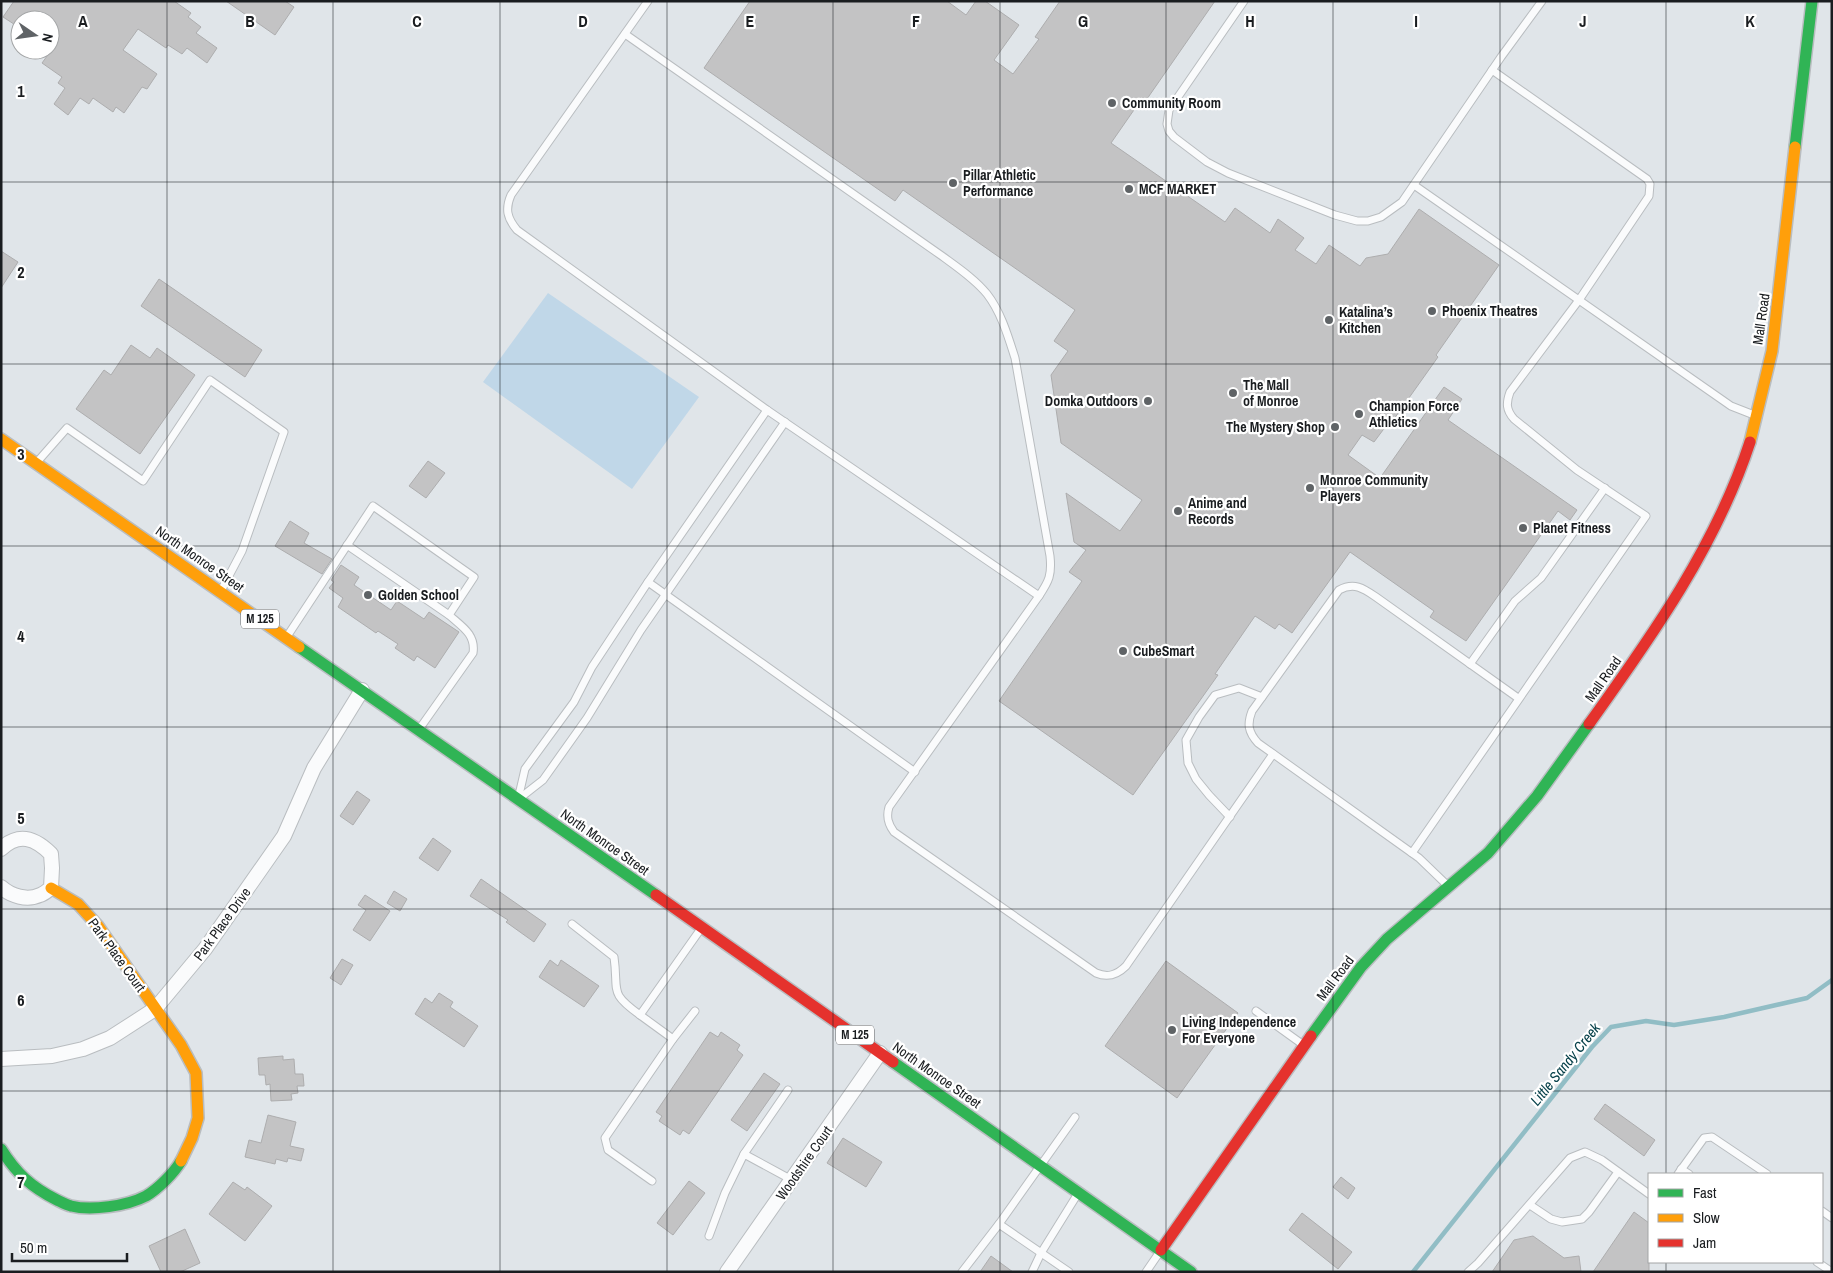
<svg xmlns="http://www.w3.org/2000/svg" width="1833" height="1273" font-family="'Archivo Narrow',sans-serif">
<rect width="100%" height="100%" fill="#e0e5e9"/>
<path fill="#c0d7e8" d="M548,293L699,397L632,489L483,382Z"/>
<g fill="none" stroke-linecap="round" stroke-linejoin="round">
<path stroke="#91bdc5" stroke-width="4.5" d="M1413,1272L1592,1047L1611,1027L1646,1021L1674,1025L1724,1017L1807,998L1832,980"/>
</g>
<g fill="#c3c3c4" stroke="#adadae">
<path d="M14,1H174L191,13L188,17L201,27L196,33L217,48L207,63L187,48L182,54L168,45L166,48L138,29L123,50L157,74L147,89L142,87L124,113L116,107L113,112L93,98L89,104L80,98L68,115L54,104L65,88L58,83L62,77L42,63L50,52V20H20V28L3,17Z"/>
<path d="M226,1H285L294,7L275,35Z"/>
<path d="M750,1H947L966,15L976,1H985L1019,25L994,60L1013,74L1039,39L1035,37L1060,1H1215L1140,109L1136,107L1111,143L1225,222L1235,208L1270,233L1278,219L1304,238L1295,250L1316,264L1329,245L1360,266L1366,258L1388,254L1419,209L1499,265L1436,355L1438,357L1394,419L1392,418L1374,442L1362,435L1348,455L1380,478L1444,387L1462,399L1448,420L1577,510L1570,520L1558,511L1466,641L1430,617L1434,611L1350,552L1292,633L1279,624L1275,629L1255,616L1215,674L1218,675L1133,795L999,701L1082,581L1069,572L1086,550L1074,542L1066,493L1120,531L1142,500L1061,443L1051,375L1068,351L1054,341L1075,310L903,190L895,201L704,68Z"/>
<path d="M1,251L18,262L1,288Z"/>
<path d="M159,279L262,350L245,377L141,306Z"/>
<path d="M131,345L150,358L157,348L195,375L140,454L76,409L104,370L111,375Z"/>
<path d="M428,461L445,473L426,498L409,486Z"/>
<path d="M290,521L309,533L304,543L332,559L322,574L275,546Z"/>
<path d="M341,565L359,577L354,585L391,610L397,601L424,619L429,612L459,632L435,668L417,656L414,661L395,648L398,644L378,631L376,633L338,607L343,598L329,588L334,582L331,580Z"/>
<path d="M357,791L370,800L353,825L340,816Z"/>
<path d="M433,838L451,851L438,871L419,858Z"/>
<path d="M481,879L546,924L534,942L506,922L508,920L470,896Z"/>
<path d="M394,891L407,899L400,911L387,903Z"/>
<path d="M365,895L390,911L370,941L353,930L366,910L358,905Z"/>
<path d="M342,959L353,965L341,985L330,978Z"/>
<path d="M550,960L558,966L561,960L599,986L584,1007L539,977Z"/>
<path d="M1166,961L1238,1013L1177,1098L1105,1046Z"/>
<path d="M439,993L453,1002L450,1007L478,1026L464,1047L415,1014L425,998L432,1003Z"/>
<path d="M710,1032L718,1037L721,1032L740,1045L737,1050L743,1055L689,1134L683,1130L680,1135L659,1121L662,1116L656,1112Z"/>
<path d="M283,1056V1060L294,1059L295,1074H303L304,1086H297L298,1093L291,1094L292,1100L271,1101L270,1084L266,1085L265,1075H259L258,1058Z"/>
<path d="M764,1073L780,1084L747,1131L731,1120Z"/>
<path d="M1605,1104L1655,1140L1644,1156L1594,1119Z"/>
<path d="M268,1115L296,1122L290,1146L304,1149L301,1161L288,1158L287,1162L276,1159L275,1164L245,1157L249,1140L261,1143Z"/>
<path d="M843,1138L882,1162L866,1187L827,1163Z"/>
<path d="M1341,1177L1355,1188L1348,1199L1333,1187Z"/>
<path d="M689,1181L705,1193L673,1235L657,1223Z"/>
<path d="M233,1182L245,1190L247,1187L272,1206L245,1241L209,1214Z"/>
<path d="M1634,1212L1649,1223V1272H1593Z"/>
<path d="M1302,1213L1352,1252L1338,1269L1289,1230Z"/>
<path d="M185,1229L200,1263L180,1272H161L149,1246Z"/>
<path d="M1533,1236L1564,1258L1579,1256L1581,1272H1492L1514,1240Z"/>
<path d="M991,1256L1013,1272H980Z"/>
</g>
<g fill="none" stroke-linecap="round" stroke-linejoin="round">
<g stroke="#b9bdc0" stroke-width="9">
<g id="lane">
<path d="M648,1L511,195C505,209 507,218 517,230L767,410L1039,596"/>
<path d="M1244,1L1169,110L1167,124L1169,131L1174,137L1207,162L1228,173L1335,215L1357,221H1368L1381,217L1402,202L1501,57L1542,1"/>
<path d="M625,34L942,256C957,267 975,279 987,294C1001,312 1008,336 1015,358L1050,556C1052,575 1049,581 1039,596L889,807C886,817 888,824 894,832L1096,973C1108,978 1117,975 1126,966L1273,754"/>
<path d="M1414,185L1731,406L1754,415"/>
<path d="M38,461L67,428L143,481L210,380L284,432L242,551L222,589"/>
<path d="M347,545L449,615"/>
<path d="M648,582L915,772"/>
<path d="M288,635L373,506L474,577L449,615C461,626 476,634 473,653L420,728"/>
<path d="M1470,664L1515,601L1541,578L1605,488"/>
<path d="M519,795L525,769L574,702L592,667L648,582L767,410"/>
<path d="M520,798L543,780L587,718L641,630L785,422"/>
<path d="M1230,817L1209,795L1196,779L1188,763L1186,740L1199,717L1215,695L1239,688L1262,697"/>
<path d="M1412,853L1646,516L1577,470L1514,419C1506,410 1506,403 1510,392L1579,300L1649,196L1650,184L1647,179L1492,70"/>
<path d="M1447,885L1419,858L1258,743C1248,732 1247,724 1252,711L1339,590C1354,582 1363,588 1376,597L1518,698"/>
<path d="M572,924L614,957C619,992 608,992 640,1015"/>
<path d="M1256,1011L1302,1044"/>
<path d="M673,1039L640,1015L700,930"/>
<path d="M744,1154L788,1090"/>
<path d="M1681,1169L1689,1174"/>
<path d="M1678,1174L1704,1138L1712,1137L1767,1174"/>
<path d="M652,1181L608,1150L605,1138L673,1039L695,1011"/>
<path d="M1530,1205L1551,1219L1562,1222L1582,1219L1589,1212L1618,1172"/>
<path d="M1822,1211L1832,1218"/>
<path d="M709,1236L725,1193L744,1154L792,1180"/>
<path d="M1817,1262L1832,1272"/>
<path d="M962,1272L999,1224"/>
<path d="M1032,1272L1041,1253L1077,1195"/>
<path d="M1069,1272L999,1224L1075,1117"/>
<path d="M1146,1272L1159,1253"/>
<path d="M1468,1272L1478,1263L1570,1158L1585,1152L1602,1160L1649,1194"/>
</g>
</g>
<g stroke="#b9bdc0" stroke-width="16">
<g id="street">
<path d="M1,849C19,832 35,838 51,854L52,868L51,888C48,890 44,894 40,895C27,901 11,896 1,887"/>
<path d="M1,1059L52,1056L83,1049L110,1038L155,1009L205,949L284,836L314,768L362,690"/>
<path d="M727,1272L880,1053"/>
</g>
</g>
<g stroke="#b9bdc0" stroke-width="14">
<g id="fast">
<path d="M1795,147L1812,1"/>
<path d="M299,647L656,895"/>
<path d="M1311,1036L1361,967L1387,939L1488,853L1537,796L1589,724"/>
<path d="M893,1062L1191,1272"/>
<path d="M1,1149C16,1173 31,1187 57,1200C61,1202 66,1205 71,1206C91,1211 127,1206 146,1196C158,1189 174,1173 181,1161"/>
</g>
</g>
<g stroke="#b9bdc0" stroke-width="14">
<g id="slow">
<path d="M1,439L299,647"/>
<path d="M1750,442L1772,351L1795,147"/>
<path d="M51,888L78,904L98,926L181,1045L196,1073L198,1118L192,1138L181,1161"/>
</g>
</g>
<g stroke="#b9bdc0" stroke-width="14">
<g id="jam">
<path d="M1589,724C1652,636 1716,546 1750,442"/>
<path d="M656,895L893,1062"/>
<path d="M1161,1250L1311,1036"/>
</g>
</g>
<use href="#lane" stroke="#fafbfc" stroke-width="7"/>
<use href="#street" stroke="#fafbfc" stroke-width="14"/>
<use href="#fast" stroke="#30b455" stroke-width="11"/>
<use href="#slow" stroke="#ff9f0a" stroke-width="11"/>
<use href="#jam" stroke="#e5322d" stroke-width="11"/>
</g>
<path fill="none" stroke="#1a1d20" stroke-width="1" stroke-opacity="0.55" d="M167,1V1272M333,1V1272M500,1V1272M667,1V1272M833,1V1272M1000,1V1272M1166,1V1272M1333,1V1272M1500,1V1272M1666,1V1174M1,182H1832M1,364H1832M1,546H1832M1,727H1832M1,909H1832M1,1091H1832M1666,1262V1272"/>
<g fill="#5f6366" stroke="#fff" stroke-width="2">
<circle cx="1112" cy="103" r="5"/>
<circle cx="953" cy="183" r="5"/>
<circle cx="1129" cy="189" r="5"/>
<circle cx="1432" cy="311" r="5"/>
<circle cx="1329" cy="320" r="5"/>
<circle cx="1233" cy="393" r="5"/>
<circle cx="1148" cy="401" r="5"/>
<circle cx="1359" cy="414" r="5"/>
<circle cx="1335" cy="427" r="5"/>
<circle cx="1310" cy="488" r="5"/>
<circle cx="1178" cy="511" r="5"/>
<circle cx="1523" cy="528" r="5"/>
<circle cx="368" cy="595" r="5"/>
<circle cx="1123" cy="651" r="5"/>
<circle cx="1172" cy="1030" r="5"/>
</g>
<g text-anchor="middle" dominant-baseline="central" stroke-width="4.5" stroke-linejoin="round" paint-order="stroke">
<g fill="#fff" stroke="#5f6163" stroke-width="1">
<rect x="241" y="609.5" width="38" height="19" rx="4"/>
<rect x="836" y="1025.5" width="38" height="19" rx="4"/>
</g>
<g font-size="12" font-weight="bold" fill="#1a1d20">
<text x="260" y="619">M 125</text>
<text x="855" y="1035">M 125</text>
</g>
<g font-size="14" font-weight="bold" fill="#1a1d20" stroke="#fff" text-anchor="start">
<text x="1122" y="103">Community Room</text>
<text x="963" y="175">Pillar Athletic<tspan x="963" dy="16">Performance</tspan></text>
<text x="1139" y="189">MCF MARKET</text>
<text x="1442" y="311">Phoenix Theatres</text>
<text x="1339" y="312">Katalina’s<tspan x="1339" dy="16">Kitchen</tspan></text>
<text x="1243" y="385">The Mall<tspan x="1243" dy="16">of Monroe</tspan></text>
<text x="1138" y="401" text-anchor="end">Domka Outdoors</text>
<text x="1369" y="406">Champion Force<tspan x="1369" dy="16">Athletics</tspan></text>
<text x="1325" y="427" text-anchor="end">The Mystery Shop</text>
<text x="1320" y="480">Monroe Community<tspan x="1320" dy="16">Players</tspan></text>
<text x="1188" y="503">Anime and<tspan x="1188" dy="16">Records</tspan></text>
<text x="1533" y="528">Planet Fitness</text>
<text x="378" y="595">Golden School</text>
<text x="1133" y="651">CubeSmart</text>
<text x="1182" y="1022">Living Independence<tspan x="1182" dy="16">For Everyone</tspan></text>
</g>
<g font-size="14" fill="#1a1d20" stroke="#fff">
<text transform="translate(1761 319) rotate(-82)">Mall Road</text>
<text transform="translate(200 559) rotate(35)">North Monroe Street</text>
<text transform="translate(1603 679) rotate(-55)">Mall Road</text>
<text transform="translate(605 842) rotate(35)">North Monroe Street</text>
<text transform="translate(222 924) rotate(-54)">Park Place Drive</text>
<text transform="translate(117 955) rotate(54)">Park Place Court</text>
<text transform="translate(1335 978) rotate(-53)">Mall Road</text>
<text transform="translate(937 1075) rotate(35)">North Monroe Street</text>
<text transform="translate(804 1163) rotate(-55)">Woodshire Court</text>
</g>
<g font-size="15" font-style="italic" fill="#08424b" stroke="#fff">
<text transform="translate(1565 1064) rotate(-51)">Little Sandy Creek</text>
</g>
</g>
<g font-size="16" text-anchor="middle" font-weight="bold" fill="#1a1d20" stroke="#fff" stroke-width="4.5" stroke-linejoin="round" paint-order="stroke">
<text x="83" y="27">A</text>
<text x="250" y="27">B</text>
<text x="417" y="27">C</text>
<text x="583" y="27">D</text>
<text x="750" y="27">E</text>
<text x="916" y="27">F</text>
<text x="1083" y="27">G</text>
<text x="1250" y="27">H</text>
<text x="1416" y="27">I</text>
<text x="1583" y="27">J</text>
<text x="1750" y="27">K</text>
<text x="21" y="97">1</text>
<text x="21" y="278">2</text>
<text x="21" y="460">3</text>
<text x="21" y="642">4</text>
<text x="21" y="824">5</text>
<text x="21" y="1006">6</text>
<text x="21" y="1188">7</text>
</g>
<rect width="1833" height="1273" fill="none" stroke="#1a1d20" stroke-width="5"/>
<rect x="1648" y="1173" width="175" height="90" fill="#ffffff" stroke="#a3a5a6"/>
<rect x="1658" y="1189" width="25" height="8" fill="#30b455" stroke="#a3a5a6"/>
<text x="1693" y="1198" font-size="15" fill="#1a1d20">Fast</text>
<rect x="1658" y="1214" width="25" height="8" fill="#ff9f0a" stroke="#a3a5a6"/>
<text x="1693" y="1223" font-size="15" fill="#1a1d20">Slow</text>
<rect x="1658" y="1239" width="25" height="8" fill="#e5322d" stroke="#a3a5a6"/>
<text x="1693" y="1248" font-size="15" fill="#1a1d20">Jam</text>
<g transform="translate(35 35) rotate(103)"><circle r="24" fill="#ffffff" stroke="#a3a5a6"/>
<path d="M0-4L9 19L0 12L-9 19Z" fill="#5f6366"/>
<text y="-8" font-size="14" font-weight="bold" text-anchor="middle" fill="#1a1d20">N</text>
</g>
<path d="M12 1253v8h115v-8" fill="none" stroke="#1a1d20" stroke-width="2.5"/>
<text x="20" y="1253" font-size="15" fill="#1a1d20" stroke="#ffffff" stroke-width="4" paint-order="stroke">50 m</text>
</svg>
